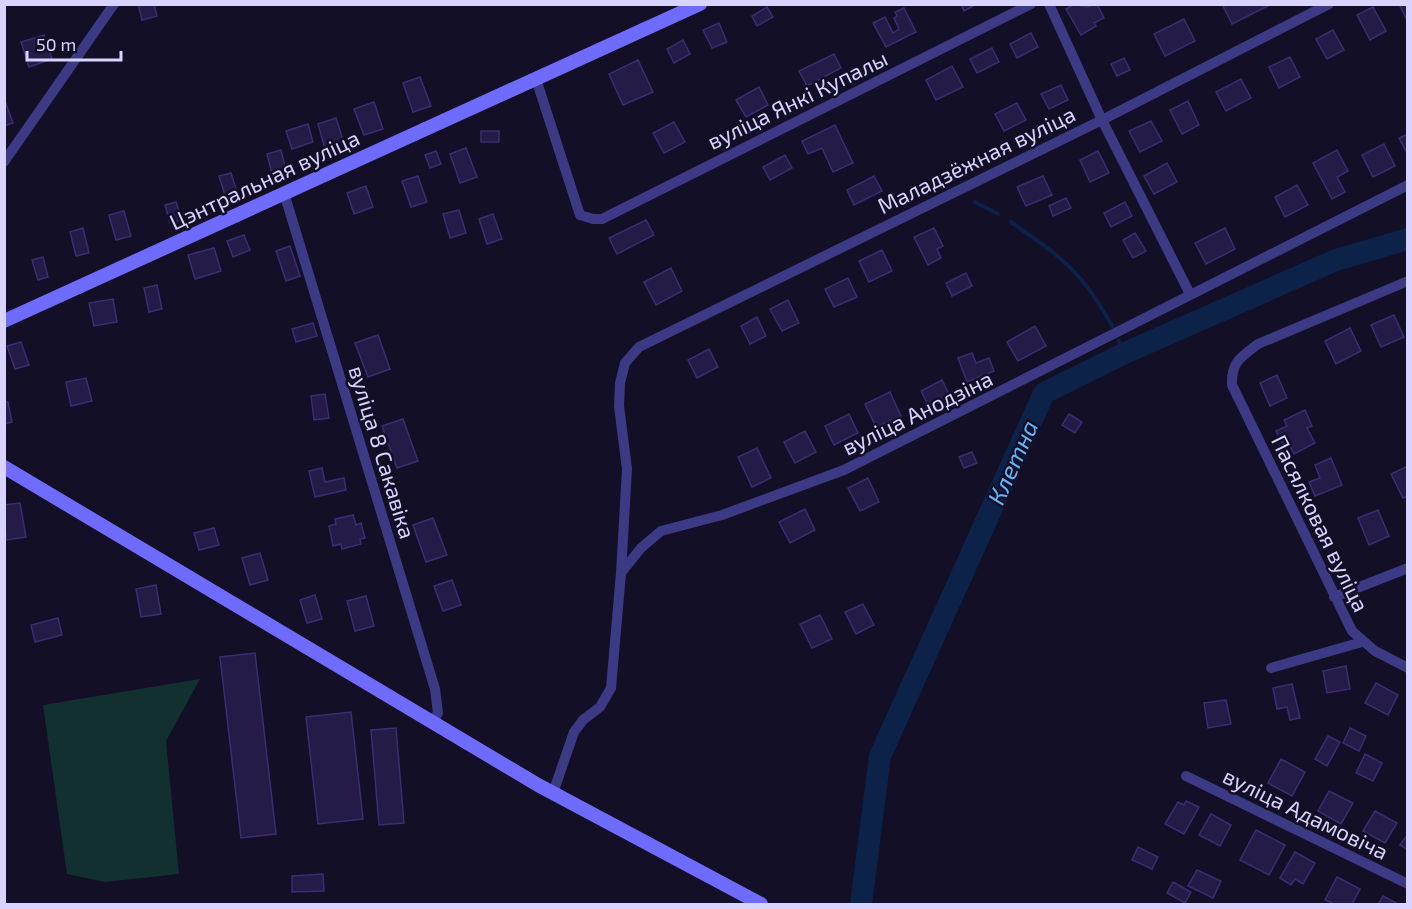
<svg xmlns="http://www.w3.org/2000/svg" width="1412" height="909" font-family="'Exo 2',sans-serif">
<rect width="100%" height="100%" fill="#130f26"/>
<path fill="#12302f" d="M200,679L166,741L179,874L105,882L67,874L43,705Z"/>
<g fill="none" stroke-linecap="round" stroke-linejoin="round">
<g stroke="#0c2248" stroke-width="4">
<path d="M975,202L998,214"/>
<path d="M1011,222C1061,257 1082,271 1112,326"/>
<path d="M1119,341L1125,353"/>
</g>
<path stroke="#0c2248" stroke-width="22" d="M861,904L880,756L1044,393L1125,353L1336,260L1408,239"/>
</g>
<g fill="#241b47" stroke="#3b2d73" stroke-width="1.5">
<path d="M138,4H154L157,16L142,20Z"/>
<path d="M961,4H977L964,11Z"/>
<path d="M1074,4L1087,7L1097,4L1104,18L1094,23L1096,26L1081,35L1066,9Z"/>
<path d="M1222,4H1267L1268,6L1232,24Z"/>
<path d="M1399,4H1408V22Z"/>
<path d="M767,7L773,17L757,26L752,16Z"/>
<path d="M1373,7L1386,31L1370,40L1357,15Z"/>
<path d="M904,8L916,32L886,47L873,23L885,17L893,33L899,29L894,18L897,16L895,12Z"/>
<path d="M1184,19L1195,41L1165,56L1154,34Z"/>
<path d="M719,23L727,42L712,48L703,30Z"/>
<path d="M1333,30L1344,50L1327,59L1316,39Z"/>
<path d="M1031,33L1038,47L1017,58L1010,44Z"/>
<path d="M44,35L52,59L29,67L21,42Z"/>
<path d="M683,40L690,54L674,63L667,49Z"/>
<path d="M992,48L999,62L977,73L970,59Z"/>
<path d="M834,54L841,68L807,86L799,71Z"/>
<path d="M1290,57L1300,77L1279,88L1269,67Z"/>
<path d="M1124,58L1130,70L1117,76L1111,64Z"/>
<path d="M638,60L653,92L623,105L609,74Z"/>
<path d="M952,66L963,87L936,100L926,80Z"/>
<path d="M420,77L431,106L413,112L403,83Z"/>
<path d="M1241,79L1251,98L1226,111L1216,92Z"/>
<path d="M1061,85L1068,100L1049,109L1041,94Z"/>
<path d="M759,87L768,105L746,117L736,100Z"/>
<path d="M4,98L13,123L4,126Z"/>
<path d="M1188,101L1199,125L1182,134L1170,110Z"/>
<path d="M374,102L383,129L364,135L354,109Z"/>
<path d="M1017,103L1026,120L1004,131L995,114Z"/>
<path d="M336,118L344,143L325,149L318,124Z"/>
<path d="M1151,121L1162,141L1140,152L1129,131Z"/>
<path d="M674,122L685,142L664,153L653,133Z"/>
<path d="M308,124L313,142L292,149L286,131Z"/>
<path d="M835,125L853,163L833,172L822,148L808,154L802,141Z"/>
<rect x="481" y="131" width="18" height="11"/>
<path d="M1408,134V155L1399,138Z"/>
<path d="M1384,144L1395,166L1373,177L1362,155Z"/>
<path d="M466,148L477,177L460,183L450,154Z"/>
<path d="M281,150L287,174L273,178L267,154Z"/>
<path d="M1337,150L1348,171L1337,177L1345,192L1332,199L1313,163Z"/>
<path d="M436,151L441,164L430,168L425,155Z"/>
<path d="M1098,151L1109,173L1090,182L1080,160Z"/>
<path d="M785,155L792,168L770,180L763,167Z"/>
<path d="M1167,163L1177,182L1154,194L1144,176Z"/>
<path d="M231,173L238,195L226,199L219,176Z"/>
<path d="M418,176L427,202L411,207L402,181Z"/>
<path d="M874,176L882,191L854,205L847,190Z"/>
<path d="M1043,176L1052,195L1026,206L1017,187Z"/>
<path d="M1297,185L1308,205L1285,217L1275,197Z"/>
<path d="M366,186L373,207L354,214L347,193Z"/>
<path d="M1066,198L1071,208L1053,216L1049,206Z"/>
<path d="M176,202L182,220L170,223L165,205Z"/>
<path d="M1125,202L1132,216L1111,227L1104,213Z"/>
<path d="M459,210L466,233L450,238L443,214Z"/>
<path d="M124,211L131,236L116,240L109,215Z"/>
<path d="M493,214L502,239L487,244L479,219Z"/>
<path d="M646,220L654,235L617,254L609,238Z"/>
<path d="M83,228L89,253L76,256L70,232Z"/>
<path d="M934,228L943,246L937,249L941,258L928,265L914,237Z"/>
<path d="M1225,228L1235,249L1206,264L1195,243Z"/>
<path d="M1135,233L1146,251L1133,258L1123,240Z"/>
<path d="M244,235L250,250L233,257L227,241Z"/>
<path d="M290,246L300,276L286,281L276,251Z"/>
<path d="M214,248L221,271L195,279L188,255Z"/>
<path d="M882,250L892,271L869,282L859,261Z"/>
<path d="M43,257L48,277L38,280L32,260Z"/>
<path d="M671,268L682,291L656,305L644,282Z"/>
<path d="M966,273L972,286L952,296L946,283Z"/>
<path d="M848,278L857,297L834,307L825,289Z"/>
<path d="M157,285L162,309L149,312L144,288Z"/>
<path d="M113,299L117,322L94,326L89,303Z"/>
<path d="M788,300L799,323L782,331L770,309Z"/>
<path d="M1394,315L1404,337L1381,347L1371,325Z"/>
<path d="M757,317L766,336L750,344L741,326Z"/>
<path d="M313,323L317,336L296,342L292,329Z"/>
<path d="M1035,326L1046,346L1018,361L1007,342Z"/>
<path d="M1350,328L1361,351L1336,364L1325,341Z"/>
<path d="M378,335L390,369L368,377L355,343Z"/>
<path d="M21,342L29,365L15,369L7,346Z"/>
<path d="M709,349L718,367L697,378L688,360Z"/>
<path d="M972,353L976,363L989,358L994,371L967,382L958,358Z"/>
<path d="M1277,375L1287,398L1270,406L1260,383Z"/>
<path d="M86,378L92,401L71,406L66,382Z"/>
<path d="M942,380L950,396L929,407L921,391Z"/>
<path d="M890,392L901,416L876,427L865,404Z"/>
<path d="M325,394L329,418L314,420L311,396Z"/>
<path d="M4,402H8L12,422L4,424Z"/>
<path d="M1305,410L1312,426L1307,428L1315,443L1294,454L1287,440L1282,443L1276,431L1287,426L1284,420Z"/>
<path d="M849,414L858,433L834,445L825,426Z"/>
<path d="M1069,414L1082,422L1075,433L1062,425Z"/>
<path d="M403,419L418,461L397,468L382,426Z"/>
<path d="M805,431L816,452L795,463L784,442Z"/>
<path d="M757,448L771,478L752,487L738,457Z"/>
<path d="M972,452L977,463L964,468L959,457Z"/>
<path d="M1331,458L1342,485L1315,496L1309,482L1320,478L1315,465Z"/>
<path d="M1408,466V496L1403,498L1391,474Z"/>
<path d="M322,468L325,482L344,478L346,490L315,497L309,471Z"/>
<path d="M868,478L879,502L860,511L848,488Z"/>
<path d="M20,503L26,537L6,540L4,505Z"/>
<path d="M805,509L815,530L790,543L779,522Z"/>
<path d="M1378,510L1389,536L1369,545L1358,518Z"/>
<path d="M353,515L356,525L361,523L365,538L360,539L361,544L342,549L341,544L333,546L329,526L336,524L335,519Z"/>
<path d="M433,518L447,555L426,562L413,525Z"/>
<path d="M214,528L219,545L199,550L194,533Z"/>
<path d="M260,553L268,580L250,585L242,558Z"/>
<path d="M452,580L461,605L443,611L434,586Z"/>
<path d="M156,585L161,614L141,617L136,589Z"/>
<path d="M315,595L322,619L307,623L300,600Z"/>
<path d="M366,596L374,626L355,631L347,601Z"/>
<path d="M863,604L874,625L856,634L845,612Z"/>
<path d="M820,615L832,639L812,648L800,624Z"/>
<path d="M58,618L62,635L35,642L31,625Z"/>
<path d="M255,653L276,834L241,838L220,657Z"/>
<path d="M1346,666L1350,689L1327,693L1323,671Z"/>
<path d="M1376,683L1398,695L1388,715L1365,703Z"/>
<path d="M1292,684L1300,718L1290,720L1287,707L1277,709L1273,688Z"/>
<path d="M1226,700L1231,724L1208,728L1204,703Z"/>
<path d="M351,712L363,819L318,824L306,717Z"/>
<path d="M396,728L404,823L379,825L371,730Z"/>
<path d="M1350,728L1366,736L1359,751L1343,743Z"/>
<path d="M1328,736L1340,742L1327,766L1315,759Z"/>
<path d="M1365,754L1382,763L1373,781L1356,773Z"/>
<path d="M1281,759L1305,772L1292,796L1268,783Z"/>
<path d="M1329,791L1353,803L1341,824L1318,811Z"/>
<path d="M1186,801L1199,807L1184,834L1165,824L1178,802L1184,805Z"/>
<path d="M1375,811L1397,823L1385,843L1363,831Z"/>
<path d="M1211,814L1231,825L1220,846L1199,835Z"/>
<path d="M1256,830L1285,845L1269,875L1240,860Z"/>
<path d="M1408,834V850L1400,845Z"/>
<path d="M1138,847L1158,857L1152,869L1132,860Z"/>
<path d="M1295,852L1315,863L1303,884L1295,879L1291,885L1280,878Z"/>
<path d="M1197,870L1221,881L1213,898L1188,886Z"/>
<path d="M323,874L324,891L292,892V876Z"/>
<path d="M1337,877L1360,889L1352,904H1334L1325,900Z"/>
<path d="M1173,882L1191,892L1185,903L1167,893Z"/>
<path d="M1383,896L1398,904H1378Z"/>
</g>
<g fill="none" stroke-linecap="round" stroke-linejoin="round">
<g stroke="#3d3a85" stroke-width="10">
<path d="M1049,4L1102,120L1190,294"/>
<path d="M536,79L580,215L593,219H602L1031,4"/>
<path d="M4,162L114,4"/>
<path d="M284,193L435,689L438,713L433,722"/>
<path d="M1408,281L1258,344C1241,357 1231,362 1232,385L1352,631L1375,651L1408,668"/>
<path d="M621,573L627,469L619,406L620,383L625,363L639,347L1102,120L1329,4"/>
<path d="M1334,597L1408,568"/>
<path d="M1271,668L1362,642"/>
<path d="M1186,776L1408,884"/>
<path d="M553,793L574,732L583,720L600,707L611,688L621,573L641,548L661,531L722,515L844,470L1408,185"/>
</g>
<g stroke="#6f6bff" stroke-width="14">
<path d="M4,321L700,4"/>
<path d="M4,467L538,785L761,904"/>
</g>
</g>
<g text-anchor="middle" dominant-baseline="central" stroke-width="5" stroke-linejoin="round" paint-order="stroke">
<g font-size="22" fill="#d9d4ff" stroke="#130f26">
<text transform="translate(797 99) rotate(-26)">вуліца Янкі Купалы</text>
<text transform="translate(976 159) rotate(-26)">Маладзёжная вуліца</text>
<text transform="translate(264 179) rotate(-25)">Цэнтральная вуліца</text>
<text transform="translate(917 412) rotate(-26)">вуліца Анодзіна</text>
<text transform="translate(383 452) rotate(73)">вуліца 8 Сакавіка</text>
<text transform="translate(1321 523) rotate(64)">Пасялковая вуліца</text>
<text transform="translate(1306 813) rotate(26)">вуліца Адамовіча</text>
</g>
<g font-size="24" font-style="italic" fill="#62b6ff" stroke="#130f26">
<text transform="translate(1012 462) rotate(-66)">Клетна</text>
</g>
</g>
<rect width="1412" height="909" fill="none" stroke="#d9d4ff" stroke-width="12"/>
<path d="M27 51v9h94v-9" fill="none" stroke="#d9d4ff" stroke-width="3"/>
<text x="36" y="51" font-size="18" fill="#d9d4ff" stroke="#130f26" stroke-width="4.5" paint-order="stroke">50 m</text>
</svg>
